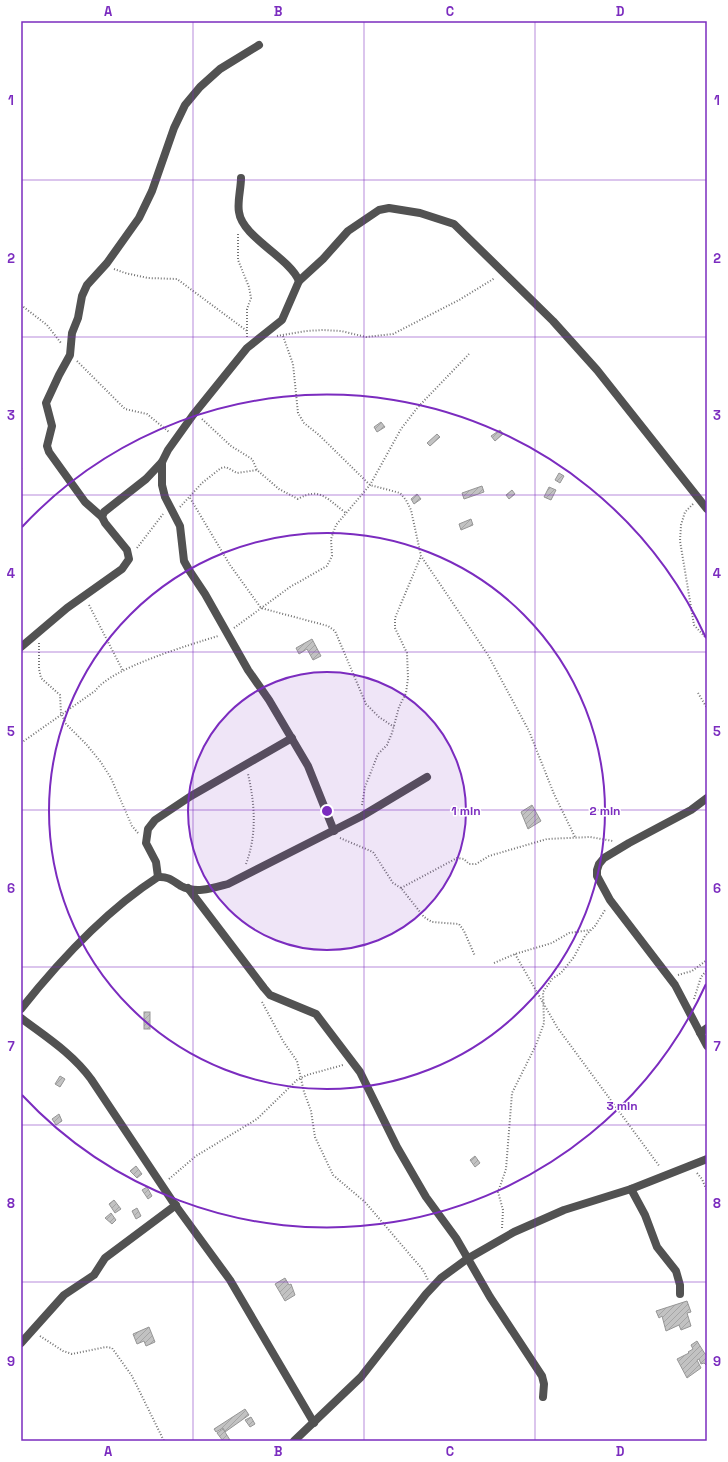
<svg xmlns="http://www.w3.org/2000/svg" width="728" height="1462" font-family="'Space Grotesk',sans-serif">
<defs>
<pattern id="building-hatch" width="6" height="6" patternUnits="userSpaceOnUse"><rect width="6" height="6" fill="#c2c2c2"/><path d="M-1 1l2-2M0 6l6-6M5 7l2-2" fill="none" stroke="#a5a5a5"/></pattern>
</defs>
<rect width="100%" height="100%" fill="#fff"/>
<g fill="url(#building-hatch)" stroke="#969696">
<path d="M381,422L385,427L377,432L374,427Z"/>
<path d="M500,430L503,434L495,441L491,436Z"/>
<path d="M437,434L440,437L430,446L427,443Z"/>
<path d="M559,473L564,476L560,483L555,480Z"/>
<path d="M482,486L484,492L464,499L462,493Z"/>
<path d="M549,487L556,490L551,500L544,497Z"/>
<path d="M512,490L515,494L509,499L506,495Z"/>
<path d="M417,494L421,499L414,504L411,499Z"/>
<path d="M471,519L473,525L461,530L459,524Z"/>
<path d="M312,639L321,656L313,660L307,649L299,654L296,648Z"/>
<path d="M532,805L541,821L528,829L521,812Z"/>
<rect x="144" y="1012" width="6" height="17"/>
<path d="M60,1076L65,1079L60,1087L55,1084Z"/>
<path d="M59,1114L62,1121L56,1125L52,1119Z"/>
<path d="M475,1156L480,1163L475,1167L470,1160Z"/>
<path d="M136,1166L142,1174L137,1178L130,1171Z"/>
<path d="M147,1187L152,1196L148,1199L142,1190Z"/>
<path d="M114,1200L121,1209L115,1213L109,1204Z"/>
<path d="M137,1208L141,1216L136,1219L132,1211Z"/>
<path d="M111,1213L116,1220L112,1224L105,1218Z"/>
<path d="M285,1278L289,1285L291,1284L295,1295L285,1301L275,1284Z"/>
<path d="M687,1301L691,1312L687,1313L691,1326L681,1330L679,1325L666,1331L662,1316L659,1318L656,1311Z"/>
<path d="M149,1327L155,1342L146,1346L144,1341L137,1344L133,1334Z"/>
<path d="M697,1341L705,1354H707V1366L704,1363L701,1364L699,1359L697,1360L701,1368L687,1378L677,1359L689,1353L688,1352L693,1349L691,1345Z"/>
<path d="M245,1409L249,1415L225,1432L223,1428L216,1432L214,1429Z"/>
<path d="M251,1417L255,1424L250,1427L245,1420Z"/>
<path d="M223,1429L230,1440L228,1441H223L217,1433Z"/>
</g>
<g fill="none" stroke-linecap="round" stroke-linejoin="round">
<g stroke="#747474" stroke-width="2" stroke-dasharray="1 2" stroke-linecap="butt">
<path d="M238,234V260L249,287L251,298L247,309V337"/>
<path d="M114,269L125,273L148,278L177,279L247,331"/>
<path d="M21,305L47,325L61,343"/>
<path d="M277,336L306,331L323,330L341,331L366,337L393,334L459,300L495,278"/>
<path d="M283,336L293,364L298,413L304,423L319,435L370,485L400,493L406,500L411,510L421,556L488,655L529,731L554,794L575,837"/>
<path d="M77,361L125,409L147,414L169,432"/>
<path d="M202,419L231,446L252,459L257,470L279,489L298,499C320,486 328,500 346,513"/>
<path d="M21,469L23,470"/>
<path d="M190,498L230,565L261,608L328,626L335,631L366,704L379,717L394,727"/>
<path d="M693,504L685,512L681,525L680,541L694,625L707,639"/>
<path d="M180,507L202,483L221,468L226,467L237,473L257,470"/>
<path d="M137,548L163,514"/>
<path d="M89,605L123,671"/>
<path d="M234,628L290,587L327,566L332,556L331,539L336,525L370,485L401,429L418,407L469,354"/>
<path d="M39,643V669L41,678L60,695L61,713L66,724L86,744L100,761L111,778L132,826L138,833"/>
<path d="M698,693L707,708"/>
<path d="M21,743L95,691C111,668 189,645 218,636"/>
<path d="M362,805L365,787L378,754L387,745L392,733L399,707L406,693L408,678L407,653L395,628V618L421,556"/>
<path d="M340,838L373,852L393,883L401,888L424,917L432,922L459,924L464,931L475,956"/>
<path d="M246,864C257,835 255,804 248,774"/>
<path d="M401,888L457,858L464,859L469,864H476L489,856L547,839L590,837L613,841"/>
<path d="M515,954L557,1027L660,1167"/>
<path d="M494,963L515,954L552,943L569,933L590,930"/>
<path d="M678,975L692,971L707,960"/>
<path d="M694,999L701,977L707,970"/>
<path d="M262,1002L283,1041L297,1061L304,1092L311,1111L315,1137L333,1175L365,1202L423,1270L428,1280"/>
<path d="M697,1173L702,1179L707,1191"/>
<path d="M169,1179L196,1156L257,1119L297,1080L307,1075L343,1065"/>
<path d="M502,1228L503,1210L498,1192L506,1169L512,1093L536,1045L544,1023L543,992L552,979L561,973L574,957L585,936L595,926L605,910"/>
<path d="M40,1336L63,1351L72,1354L106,1347L112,1348L132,1376L164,1441"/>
</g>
<g stroke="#525252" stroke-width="8">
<path d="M241,178C241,189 237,202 239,212C242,237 290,258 299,281L282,320L247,348L193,415L168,450L162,462V485L165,497L180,526L184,561L189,570L205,594L248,670L269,700L308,766L334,831"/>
<path d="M299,281L323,259L348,231L379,210L389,208L420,213L454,224L553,321L597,370L707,509"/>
<path d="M102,517L85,502L49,452L47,446L52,426L46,403L59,375L70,355L72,333L78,318L82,296L87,285L107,263L139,218L152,191L174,128L185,105L200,87L220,69L259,45"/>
<path d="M21,647L67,608L122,569L129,559L127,550L105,523L102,517L104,512L146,479L162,462"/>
<path d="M707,798L691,810L629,843L604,858L599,864L597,870V876L610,900L675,985L707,1046"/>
<path d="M158,877L156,862L146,843L148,829L155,820L191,796L292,738"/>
<path d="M188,888L264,988L270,995L316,1014L360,1072L397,1147L426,1197L456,1238L490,1297L542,1376L544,1384L543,1397"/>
<path d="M21,1009C60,960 105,911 158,877C168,876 173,881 181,886C196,894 213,888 228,884L362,816L427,777"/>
<path d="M21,1018C46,1037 72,1053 91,1079L173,1202L230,1280L314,1423"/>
<path d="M700,1033L707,1028"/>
<path d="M631,1189L645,1215L657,1247L676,1271L680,1285V1294"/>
<path d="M21,1343L64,1295L94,1275L105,1258L176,1205"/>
<path d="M294,1441L361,1377L426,1294L441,1278L467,1259L514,1232L564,1210L631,1189L707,1159"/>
</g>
</g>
<path fill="none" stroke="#7b2cbf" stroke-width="1" stroke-opacity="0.55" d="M193,21V1441M364,21V1441M535,21V1441M21,180H707M21,337H707M21,495H707M21,652H707M21,810H707M21,967H707M21,1125H707M21,1282H707"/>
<circle cx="327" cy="811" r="139" fill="#7b2cbf" fill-opacity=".12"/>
<g fill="none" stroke="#7b2cbf" stroke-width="2">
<circle cx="327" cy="811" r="139"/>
<circle cx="327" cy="811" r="278"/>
<path d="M706 984A417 417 0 0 1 22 1095M22 527A417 417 0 0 1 706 638"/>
</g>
<circle cx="327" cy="811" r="6" fill="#7b2cbf" stroke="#fff" stroke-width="2"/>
<g font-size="12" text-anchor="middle" font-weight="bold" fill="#7b2cbf" stroke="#fff" stroke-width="3" stroke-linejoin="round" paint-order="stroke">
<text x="466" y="815">1 min</text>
<text x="605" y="815">2 min</text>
<text x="622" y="1110">3 min</text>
</g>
<rect width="728" height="1462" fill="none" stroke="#ffffff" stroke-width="44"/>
<rect x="22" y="22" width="684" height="1418" fill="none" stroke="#7b2cbf" stroke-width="1.5"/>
<g font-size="13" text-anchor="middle" font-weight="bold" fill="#7b2cbf">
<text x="108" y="16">A</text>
<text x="278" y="16">B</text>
<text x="450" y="16">C</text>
<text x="620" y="16">D</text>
<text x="11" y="105">1</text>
<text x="717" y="105">1</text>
<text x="11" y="263">2</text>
<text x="717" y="263">2</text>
<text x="11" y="420">3</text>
<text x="717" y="420">3</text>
<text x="11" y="578">4</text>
<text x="717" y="578">4</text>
<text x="11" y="736">5</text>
<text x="717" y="736">5</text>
<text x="11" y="893">6</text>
<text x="717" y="893">6</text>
<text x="11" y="1051">7</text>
<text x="717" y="1051">7</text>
<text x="11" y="1208">8</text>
<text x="717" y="1208">8</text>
<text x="11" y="1366">9</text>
<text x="717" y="1366">9</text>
<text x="108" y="1456">A</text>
<text x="278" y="1456">B</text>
<text x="450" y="1456">C</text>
<text x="620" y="1456">D</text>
</g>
</svg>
